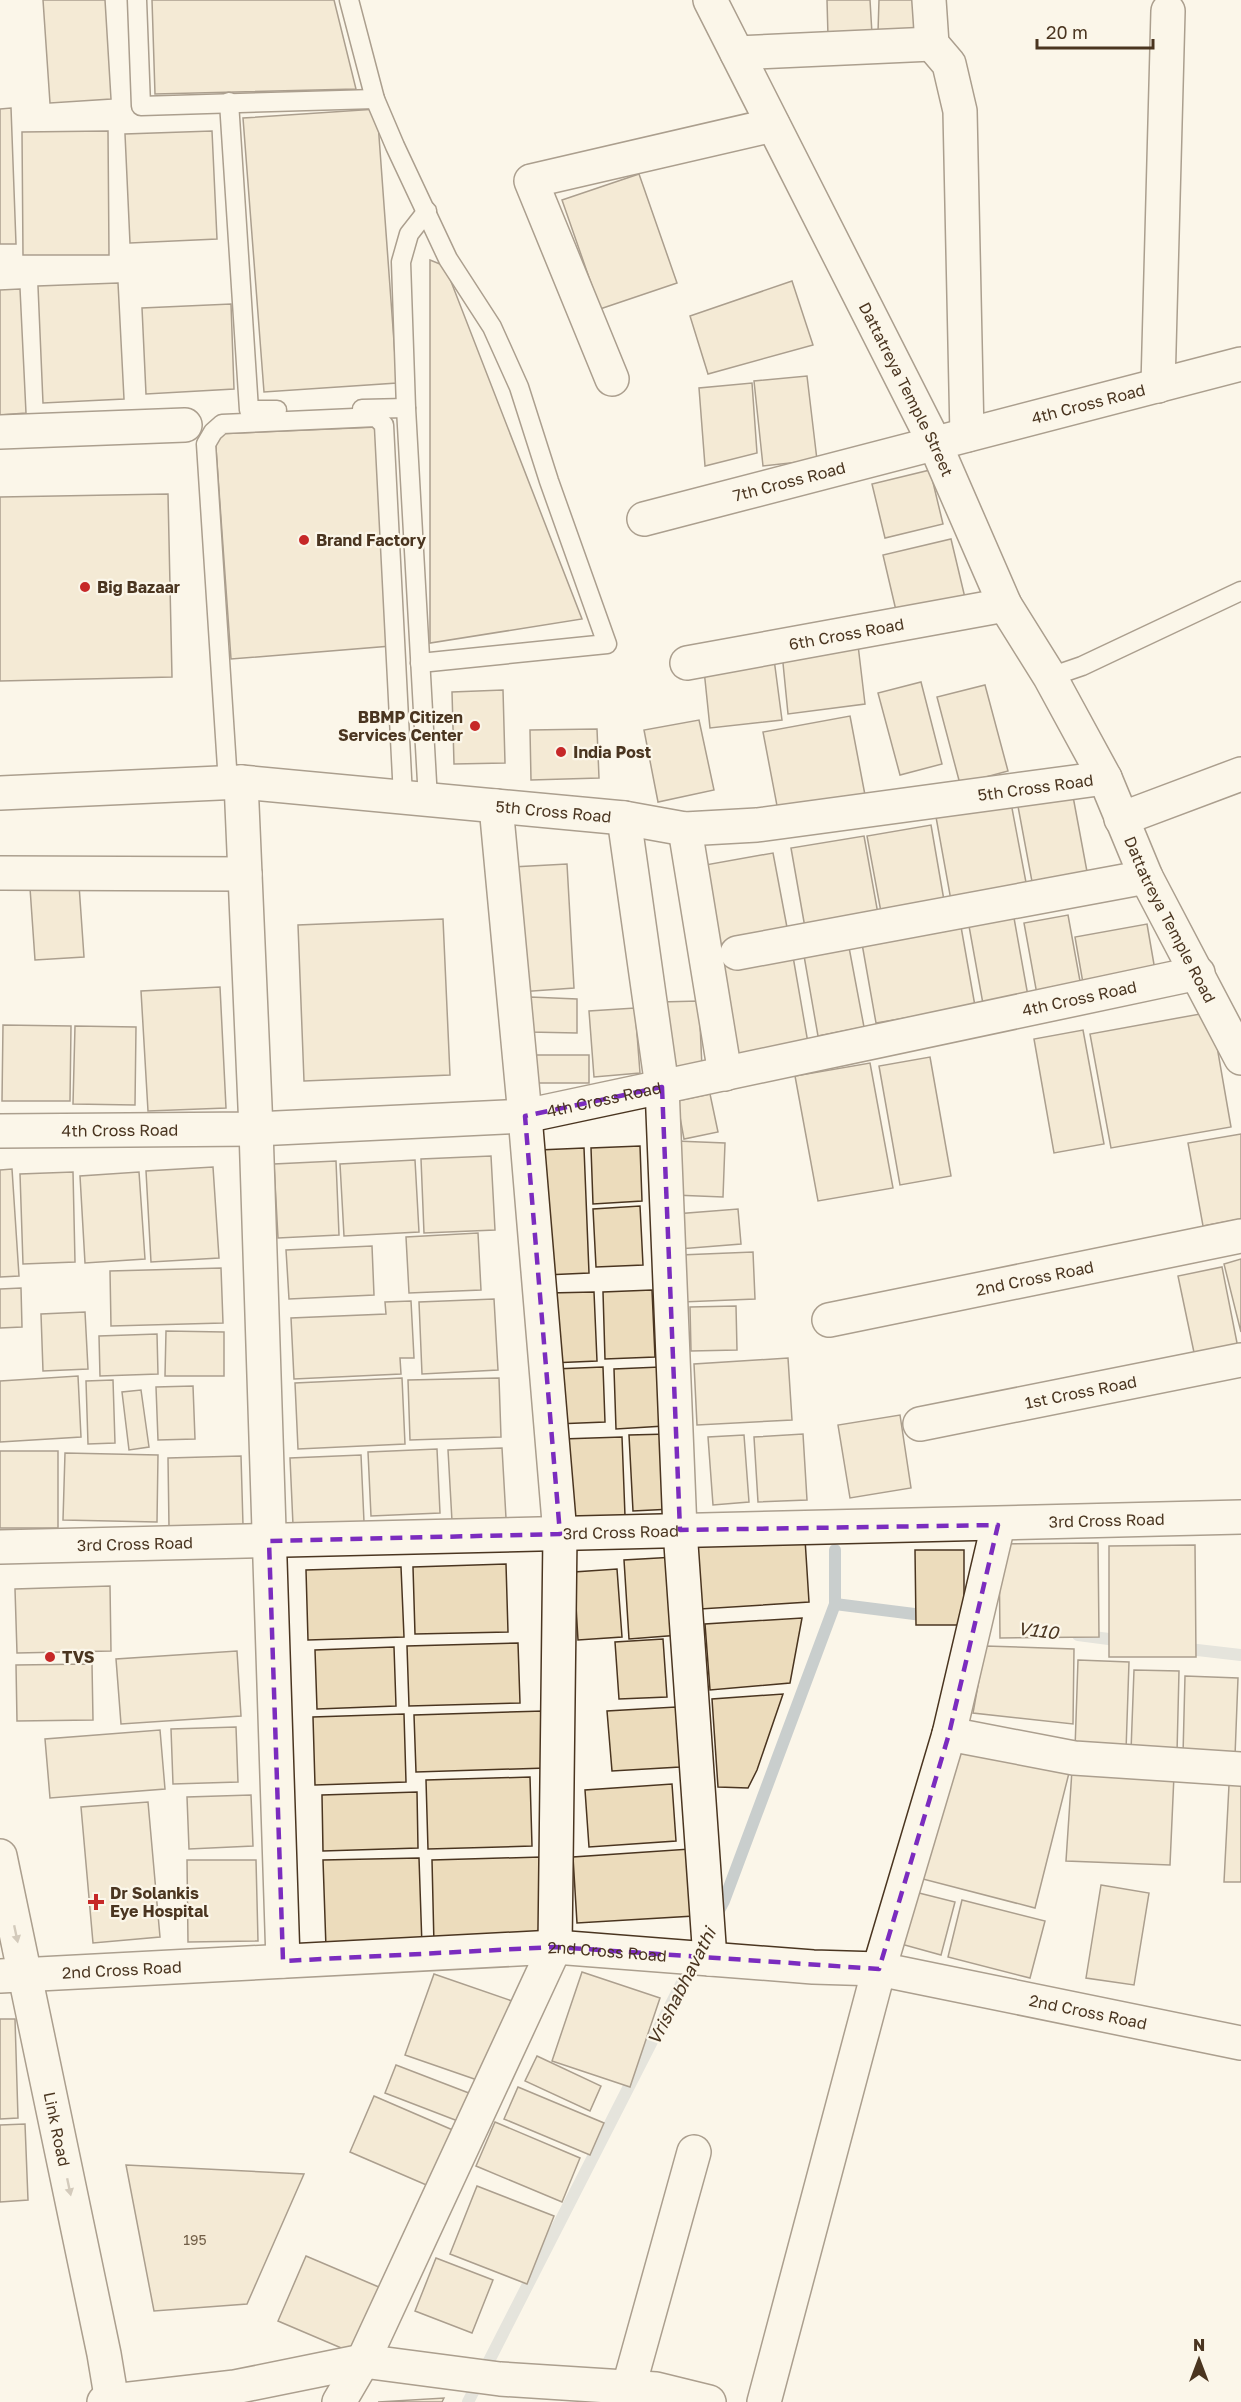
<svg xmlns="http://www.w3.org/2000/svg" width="1241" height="2402" font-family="'Golos Text',sans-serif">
<rect width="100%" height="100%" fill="#fbf6e9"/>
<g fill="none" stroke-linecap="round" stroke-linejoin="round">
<g stroke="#c9cecd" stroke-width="12">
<path d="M835,1604L930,1616"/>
<path d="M1078,1635L1124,1641"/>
<path d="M1180,1648L1241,1655"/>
<path d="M716,1916L724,1901L835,1604V1550"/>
<path d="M468,2402L693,1961"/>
</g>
</g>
<g fill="#ecdcbc" stroke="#4a3520" stroke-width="1.5">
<path d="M43,0H105L111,99L50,103Z"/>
<path d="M152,0H334L356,89L155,94Z"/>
<path d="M827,0H870L872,34L828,36Z"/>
<path d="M879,0H923V32H878Z"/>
<path d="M11,108L16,244H0V109Z"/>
<path d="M377,109L397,383L264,392L243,118Z"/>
<path d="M108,131L109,255H23L22,132Z"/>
<path d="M212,131L217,239L130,243L125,134Z"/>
<path d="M639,174L677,283L600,309L562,200Z"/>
<path d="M430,260L445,266L582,619L430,643Z"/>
<path d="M792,281L813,345L708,374L690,316Z"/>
<path d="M118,283L124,399L43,403L38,286Z"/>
<path d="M20,289L26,413L0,415V290Z"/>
<path d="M231,304L234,389L146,394L142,308Z"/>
<path d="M807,376L817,460L763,466L754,381Z"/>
<path d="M752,383L757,453L705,466L699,388Z"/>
<path d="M378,427L391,646L231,659L215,434Z"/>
<path d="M930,470L943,524L885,538L872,484Z"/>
<path d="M168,494L172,677L0,681V497Z"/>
<path d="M951,539L966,602L898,619L883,555Z"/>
<path d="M858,645L865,704L788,714L782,653Z"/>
<path d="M774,659L782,720L710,728L704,670Z"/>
<path d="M921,682L942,764L900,775L878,693Z"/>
<path d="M985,685L1008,771L960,784L937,697Z"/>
<path d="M503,690L505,763L454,764L452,692Z"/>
<path d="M850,716L865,795L778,811L763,732Z"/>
<path d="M699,720L714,790L658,802L644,730Z"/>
<path d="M597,729L599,778L531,780L530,730Z"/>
<path d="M1072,791L1088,877L1033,887L1017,801Z"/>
<path d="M1011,803L1028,893L952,906L936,817Z"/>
<path d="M931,825L946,912L883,923L867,836Z"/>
<path d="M864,836L880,925L807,939L791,848Z"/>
<path d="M773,853L789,938L709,952L694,867Z"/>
<path d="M567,864L574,988L519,992L512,867Z"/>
<path d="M79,885L84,957L35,960L30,888Z"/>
<path d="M1068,915L1082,992L1038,1000L1024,923Z"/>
<path d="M1014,918L1028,996L983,1004L969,926Z"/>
<path d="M443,919L450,1075L304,1081L298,925Z"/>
<path d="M960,921L975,1006L876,1023L861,938Z"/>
<path d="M1147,924L1156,976L1084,989L1075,937Z"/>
<path d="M848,942L864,1027L818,1036L803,950Z"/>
<path d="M791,945L808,1043L730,1057L712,959Z"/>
<path d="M220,987L226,1108L148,1111L141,991Z"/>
<path d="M530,997L577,999V1033L529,1032Z"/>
<path d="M699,1001L702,1068L663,1069L660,1002Z"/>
<path d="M635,1008L640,1073L594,1077L589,1011Z"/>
<path d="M1211,1012L1231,1127L1111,1148L1090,1034Z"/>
<path d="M3,1025L71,1026L70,1101H2Z"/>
<path d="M75,1026L136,1027L135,1105L73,1104Z"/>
<path d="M1083,1030L1104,1144L1054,1153L1034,1039Z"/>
<rect x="536" y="1055" width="53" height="28"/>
<path d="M930,1057L951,1176L900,1185L879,1066Z"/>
<path d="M870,1063L893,1188L818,1201L795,1076Z"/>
<path d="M710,1094L718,1132L684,1139L677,1101Z"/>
<path d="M1241,1134V1219L1203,1226L1188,1143Z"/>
<path d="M676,1141L725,1143L723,1197L674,1195Z"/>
<path d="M640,1146L642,1201L593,1204L591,1148Z"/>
<path d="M584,1148L589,1273L545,1275L539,1150Z"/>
<path d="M491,1156L495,1230L424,1233L421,1159Z"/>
<path d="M415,1160L419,1232L344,1236L340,1164Z"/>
<path d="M336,1161L339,1235L278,1238L274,1164Z"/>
<path d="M213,1167L219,1258L151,1262L146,1171Z"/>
<path d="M12,1169L19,1276L0,1277V1170Z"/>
<path d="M73,1172L75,1262L23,1264L20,1174Z"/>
<path d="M139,1172L145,1259L85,1263L80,1176Z"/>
<path d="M640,1206L643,1265L596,1267L593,1209Z"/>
<path d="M738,1209L741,1244L679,1249L675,1214Z"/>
<path d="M478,1233L481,1290L409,1293L406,1237Z"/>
<path d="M372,1246L374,1295L289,1299L286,1250Z"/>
<path d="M753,1252L755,1299L682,1302L680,1255Z"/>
<path d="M1241,1259V1332L1224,1264Z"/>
<path d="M1222,1267L1239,1353L1196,1362L1178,1276Z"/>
<path d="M221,1268L223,1323L111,1326L110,1271Z"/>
<path d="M21,1288L22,1327L0,1328V1289Z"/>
<path d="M652,1290L655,1357L605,1359L603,1292Z"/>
<path d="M594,1292L597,1361L551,1363L549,1293Z"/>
<path d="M494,1299L498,1370L422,1374L419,1302Z"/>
<path d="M411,1301L414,1358H400L401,1374L294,1379L291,1318L386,1314L385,1302Z"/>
<path d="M736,1306L737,1350L691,1351L690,1307Z"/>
<path d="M85,1312L88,1369L43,1371L41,1314Z"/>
<path d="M166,1331L224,1332V1376H165Z"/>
<path d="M157,1334L158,1374L100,1376L99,1336Z"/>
<path d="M788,1358L792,1420L697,1425L694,1364Z"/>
<path d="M603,1367L605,1422L556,1424L554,1369Z"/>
<path d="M660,1367L664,1426L616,1429L614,1369Z"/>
<path d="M78,1376L81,1437L0,1442V1381Z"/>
<path d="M402,1378L405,1444L298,1449L295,1383Z"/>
<path d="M499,1378L501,1437L410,1440L408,1380Z"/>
<path d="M113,1380L115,1443L88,1444L86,1381Z"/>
<path d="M193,1386L195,1439L158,1440L156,1387Z"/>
<path d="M141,1390L149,1447L129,1450L122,1392Z"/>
<path d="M900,1415L911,1488L850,1498L838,1425Z"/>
<path d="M669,1434L672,1509L633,1511L629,1435Z"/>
<path d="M803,1434L807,1500L758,1502L754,1437Z"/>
<path d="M744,1435L749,1502L713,1505L708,1437Z"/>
<path d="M622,1437L625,1516L565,1519L562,1439Z"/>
<path d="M502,1448L506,1518L452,1521L448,1450Z"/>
<path d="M437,1449L440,1513L371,1516L368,1452Z"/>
<rect x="0" y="1451" width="58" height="77"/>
<path d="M65,1453L158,1455L157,1522L63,1520Z"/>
<path d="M361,1455L364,1522L293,1525L290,1458Z"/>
<path d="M241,1456L243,1525L169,1527L168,1458Z"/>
<path d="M805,1539L809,1602L700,1609L697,1546Z"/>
<path d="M1098,1543L1099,1637L1000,1638L999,1544Z"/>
<path d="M1195,1545L1196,1657H1109V1546Z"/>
<path d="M915,1550H964V1625H916Z"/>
<path d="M675,1557L680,1635L629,1639L624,1560Z"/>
<path d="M506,1564L508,1632L415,1634L413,1567Z"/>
<path d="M401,1567L404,1637L308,1640L306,1570Z"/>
<path d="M617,1569L622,1637L578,1640L574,1572Z"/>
<path d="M110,1586L111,1651L17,1653L15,1589Z"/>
<path d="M802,1618L790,1683L710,1690L705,1624Z"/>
<path d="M663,1639L667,1697L619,1699L615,1642Z"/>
<path d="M518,1643L520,1703L409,1706L407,1646Z"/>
<path d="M985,1646L1074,1649L1073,1724L973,1713Z"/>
<path d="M394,1647L396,1706L317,1709L315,1650Z"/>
<path d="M237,1651L241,1716L121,1724L116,1659Z"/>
<path d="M1078,1660L1129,1662L1126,1751L1075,1749Z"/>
<path d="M92,1664L93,1720L17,1721L16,1665Z"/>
<path d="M1134,1670L1179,1671L1177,1753L1131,1751Z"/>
<path d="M1185,1676L1238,1678L1235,1756L1183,1755Z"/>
<path d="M783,1694L757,1770L748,1788L718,1787L712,1699Z"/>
<path d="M676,1707L680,1767L612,1771L607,1711Z"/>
<path d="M544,1711L546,1768L416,1772L414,1715Z"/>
<path d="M404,1714L406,1782L315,1785L313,1717Z"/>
<path d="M236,1727L238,1782L173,1784L171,1729Z"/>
<path d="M160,1730L165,1789L50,1798L45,1739Z"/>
<path d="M955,1739L1070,1769L1035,1908L919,1878Z"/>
<path d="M1072,1770L1174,1775L1170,1865L1066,1861Z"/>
<path d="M530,1777L532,1846L428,1849L426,1780Z"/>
<path d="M672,1784L676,1841L589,1847L585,1790Z"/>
<path d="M1229,1785H1241V1882H1224Z"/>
<path d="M417,1792L418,1848L323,1851L322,1795Z"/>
<path d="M251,1795L253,1846L189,1849L187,1797Z"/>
<path d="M148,1802L160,1937L93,1943L81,1807Z"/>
<path d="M690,1849L694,1916L577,1923L573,1857Z"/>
<path d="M541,1857L543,1942L434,1945L432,1860Z"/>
<path d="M419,1858L422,1946L326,1948L323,1860Z"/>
<path d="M187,1860H256L258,1941L188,1942Z"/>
<path d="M1101,1885L1149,1893L1134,1985L1086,1978Z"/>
<path d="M915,1892L955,1902L941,1955L901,1944Z"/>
<path d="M962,1900L1045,1921L1030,1978L948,1957Z"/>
<path d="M582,1972L660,1998L630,2087L552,2061Z"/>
<path d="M434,1974L512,2001L483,2082L405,2055Z"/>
<path d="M0,2019H15L18,2118L0,2119Z"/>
<path d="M537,2056L601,2086L590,2111L525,2081Z"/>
<path d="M396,2065L474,2095L463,2123L385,2093Z"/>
<path d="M518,2087L604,2123L590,2155L504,2119Z"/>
<path d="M374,2096L455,2131L431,2187L350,2152Z"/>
<path d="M495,2122L580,2158L562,2202L476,2166Z"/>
<path d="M25,2124L28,2200L0,2202V2125Z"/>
<path d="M126,2165L304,2174L247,2304L154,2311Z"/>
<path d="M477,2186L554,2216L527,2284L450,2254Z"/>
<path d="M306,2256L381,2288L353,2353L278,2321Z"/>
<path d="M436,2258L493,2280L472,2333L415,2311Z"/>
<path d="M444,2398L442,2402H378Z"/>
</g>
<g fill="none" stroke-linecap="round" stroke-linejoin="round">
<g stroke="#4a3520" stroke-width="21">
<g id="service">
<path d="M137,0L141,106L375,99"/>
<path d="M349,0L375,99L395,146L448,259L492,327L519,387L549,481L607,644L420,663"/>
<path d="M229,102L249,410H277"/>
<path d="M406,408L401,262L409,234L427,211"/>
<path d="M362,409L406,408L428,800"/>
<path d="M1050,677L1082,666L1241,591"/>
<path d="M228,783L206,444L213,432L222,424L376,417L384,425L403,797"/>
</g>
</g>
<g stroke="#4a3520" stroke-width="36">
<g id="minor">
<path d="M929,0L932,44L949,64L960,111L967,435"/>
<path d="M737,53L932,44"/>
<path d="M612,379L531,181L773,125"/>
<path d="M1158,386L1168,11"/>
<path d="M0,432L185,425"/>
<path id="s1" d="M644,519L1241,364"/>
<path id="s2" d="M687,663L1005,605"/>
<path d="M241,782L256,1129L283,1961"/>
<path d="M624,818L662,1087L680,1530L710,1959"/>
<path d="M1121,819L1241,774"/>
<path d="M685,829L725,1074"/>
<path d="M0,873L245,874"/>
<path d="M737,953L1146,877"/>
<path id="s3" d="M0,1131L256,1129L525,1116L1198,973"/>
<path id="s4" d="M829,1320L1241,1236"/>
<path id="s5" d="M920,1424L1241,1360"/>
<path id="s6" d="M0,1547L1241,1517"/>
<path d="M949,1734L1074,1758L1241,1769"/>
<path id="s7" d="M0,1976L555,1947L813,1967L879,1969L1241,2043"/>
<path d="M629,2386L694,2152"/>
<path d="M104,2402L235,2387L363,2361L500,2379L656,2389L709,2402"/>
<path d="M339,2402L363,2361L555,1947L560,1534L525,1116L496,806"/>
<path d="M764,2402L879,1969L949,1734L998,1525"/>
</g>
</g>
<g stroke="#4a3520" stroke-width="36">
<g id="tertiary">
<path id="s8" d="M710,0L935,444L1005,605L1050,677L1105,778L1146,877L1241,1058"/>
<path id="s9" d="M0,793L241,782L624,818L685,829L757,825L1105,778"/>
</g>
</g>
<g stroke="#4a3520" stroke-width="36">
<g id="primary">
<path id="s10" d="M0,1856L104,2354L112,2402"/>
</g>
</g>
<use href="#service" stroke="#fbf6e9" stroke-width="18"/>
<use href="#minor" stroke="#fbf6e9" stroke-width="33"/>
<use href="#tertiary" stroke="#fbf6e9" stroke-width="33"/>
<use href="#primary" stroke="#fbf6e9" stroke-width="33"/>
</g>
<defs><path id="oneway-solid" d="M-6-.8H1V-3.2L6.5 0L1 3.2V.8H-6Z" transform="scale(1.5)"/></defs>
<g fill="#a29684">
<use href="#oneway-solid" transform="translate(16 1934) rotate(78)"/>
<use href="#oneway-solid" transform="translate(69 2187) rotate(78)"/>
</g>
<path d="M0 0H1241V2402H0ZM662,1087L680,1530L998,1525L949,1734L879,1969L555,1947L283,1961L269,1541L560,1534L525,1116Z" fill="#fbf6e9" fill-opacity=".55" fill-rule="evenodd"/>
<path fill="none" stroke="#7b2cbf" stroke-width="4.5" stroke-dasharray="12 8" stroke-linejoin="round" d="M662,1087L680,1530L998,1525L949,1734L879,1969L555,1947L283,1961L269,1541L560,1534L525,1116Z"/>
<g fill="#c62828" stroke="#fbf6e9" stroke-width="2">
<circle cx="304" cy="540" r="6"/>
<circle cx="85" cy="587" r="6"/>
<circle cx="475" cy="726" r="6"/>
<circle cx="561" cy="752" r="6"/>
<circle cx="50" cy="1657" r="6"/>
<path d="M93 1893h6v6h6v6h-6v6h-6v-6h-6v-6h6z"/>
</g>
<g text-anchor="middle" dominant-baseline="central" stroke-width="4.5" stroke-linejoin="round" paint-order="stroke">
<g font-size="14" fill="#725f47">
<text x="195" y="2239">195</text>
</g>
<g font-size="16" fill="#4a3520" stroke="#fbf6e9">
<text stroke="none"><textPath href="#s8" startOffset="436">Dattatreya Temple Street</textPath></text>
<text stroke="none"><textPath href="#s1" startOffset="459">4th Cross Road</textPath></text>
<text stroke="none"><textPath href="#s1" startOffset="150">7th Cross Road</textPath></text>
<text stroke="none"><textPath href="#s2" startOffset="162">6th Cross Road</textPath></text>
<text stroke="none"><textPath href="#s9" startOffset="1041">5th Cross Road</textPath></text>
<text stroke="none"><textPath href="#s9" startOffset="555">5th Cross Road</textPath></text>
<text stroke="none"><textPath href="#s8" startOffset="1029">Dattatreya Temple Road</textPath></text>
<text stroke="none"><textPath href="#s3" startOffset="1092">4th Cross Road</textPath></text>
<text stroke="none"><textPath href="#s3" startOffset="606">4th Cross Road</textPath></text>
<text stroke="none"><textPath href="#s3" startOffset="120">4th Cross Road</textPath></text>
<text stroke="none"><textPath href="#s4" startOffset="210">2nd Cross Road</textPath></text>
<text stroke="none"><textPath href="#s5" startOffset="164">1st Cross Road</textPath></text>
<text stroke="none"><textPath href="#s6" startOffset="1107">3rd Cross Road</textPath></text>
<text stroke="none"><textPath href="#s6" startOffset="621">3rd Cross Road</textPath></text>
<text stroke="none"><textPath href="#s6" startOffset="135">3rd Cross Road</textPath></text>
<text stroke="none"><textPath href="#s7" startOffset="608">2nd Cross Road</textPath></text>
<text stroke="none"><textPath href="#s7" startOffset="122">2nd Cross Road</textPath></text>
<text stroke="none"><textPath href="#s7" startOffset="1094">2nd Cross Road</textPath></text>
<text stroke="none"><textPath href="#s10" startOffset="279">Link Road</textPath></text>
</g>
<g font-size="16" font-weight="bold" fill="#4a3520" stroke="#fbf6e9" text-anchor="start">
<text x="316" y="540">Brand Factory</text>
<text x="97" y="587">Big Bazaar</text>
<text x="463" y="717" text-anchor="end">BBMP Citizen<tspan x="463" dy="18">Services Center</tspan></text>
<text x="573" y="752">India Post</text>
<text x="62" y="1657">TVS</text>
<text x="110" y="1893">Dr Solankis<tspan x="110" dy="18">Eye Hospital</tspan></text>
</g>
<g font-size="18" font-style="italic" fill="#4a3520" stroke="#fbf6e9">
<text transform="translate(1038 1630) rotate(7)">V110</text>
<text transform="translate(681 1986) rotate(-63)">Vrishabhavathi</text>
</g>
</g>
<g transform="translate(1199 2360)" stroke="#fbf6e9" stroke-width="4.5" paint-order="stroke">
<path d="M0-4.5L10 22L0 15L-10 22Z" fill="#4a3520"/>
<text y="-9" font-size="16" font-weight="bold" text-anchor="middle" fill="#4a3520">N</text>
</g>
<path d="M1037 39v9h116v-9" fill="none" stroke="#4a3520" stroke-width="3"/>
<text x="1046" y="39" font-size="18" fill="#4a3520" stroke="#fbf6e9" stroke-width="4.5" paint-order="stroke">20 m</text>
</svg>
